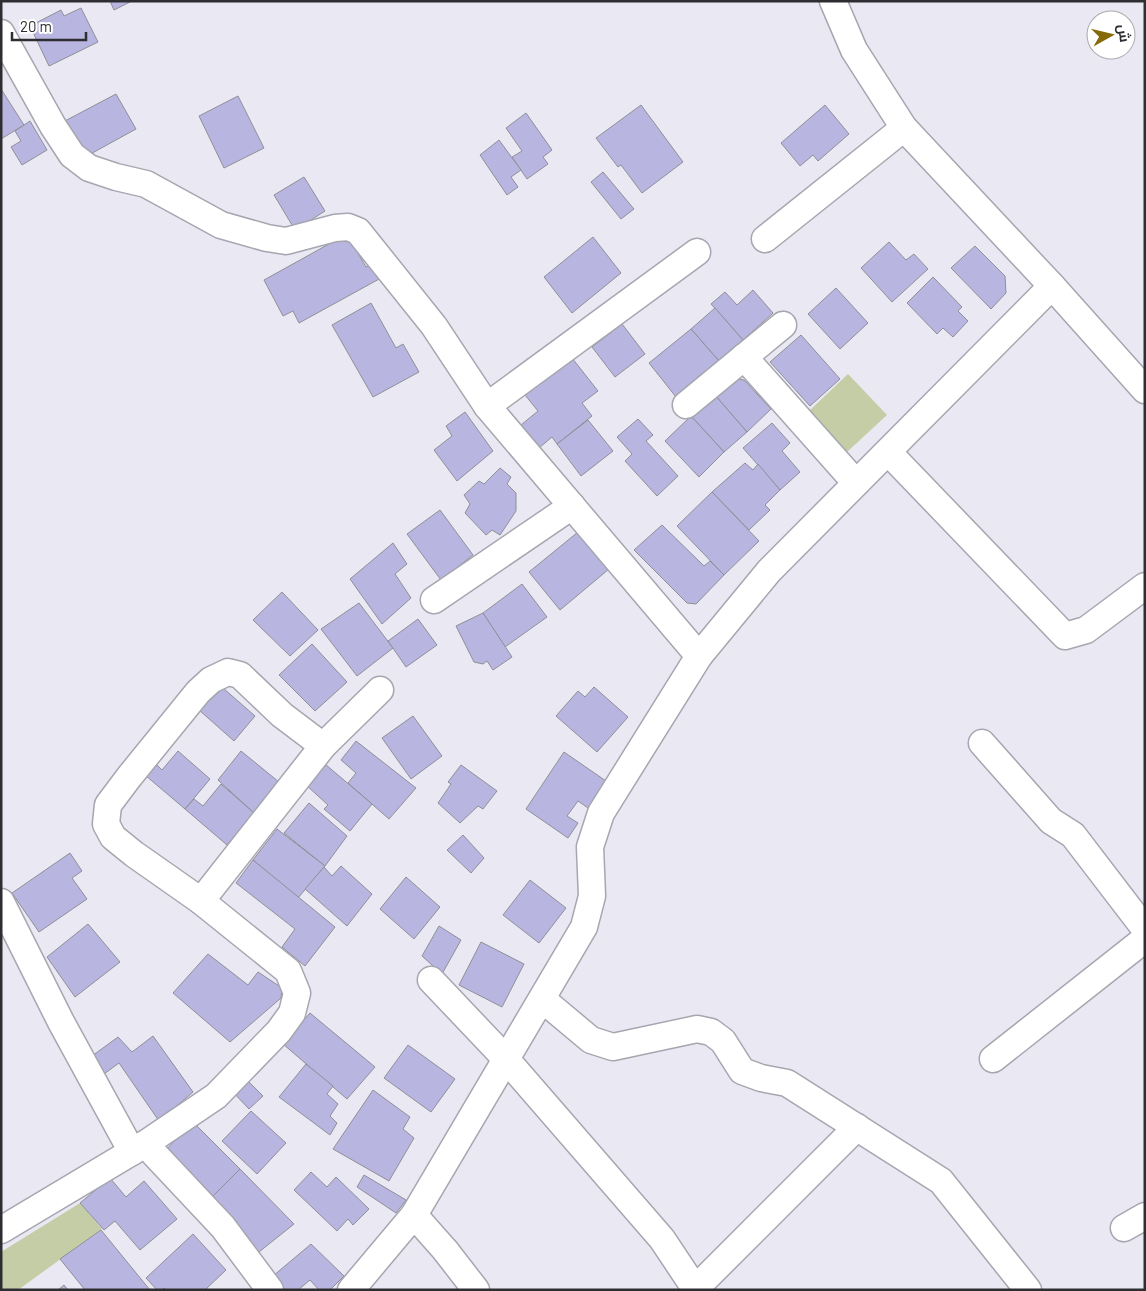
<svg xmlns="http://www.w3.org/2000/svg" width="1146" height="1291" font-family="Barlow,Cairo,sans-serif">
<rect width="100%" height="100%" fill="#eae9f3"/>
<g fill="#c5cda6">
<path d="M848,374L887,415L847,452L808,412Z"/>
<path d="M80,1203L102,1229L18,1290H1V1252Z"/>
</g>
<g fill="#b8b5e0" stroke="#8f8f98">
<path d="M110,1H132L114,10Z"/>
<path d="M81,8L98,42L49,66L30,26L61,10L64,16Z"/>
<path d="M1,89L24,125L1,139Z"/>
<path d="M116,94L136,129L85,157L63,122Z"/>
<path d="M238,96L264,148L224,168L199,116Z"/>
<path d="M641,105L683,162L642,193L621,165L618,167L596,138Z"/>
<path d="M825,105L849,134L818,161L813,155L800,166L781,143Z"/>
<path d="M526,113L552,150L543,157L548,164L527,179L512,157L522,151L506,128Z"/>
<path d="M30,121L47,150L22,165L11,147L21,141L15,131Z"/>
<path d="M499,140L521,170L511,177L518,187L507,195L480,155Z"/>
<path d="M603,172L634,209L621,219L591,182Z"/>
<path d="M304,177L325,211L295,230L274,195Z"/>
<path d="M347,234L366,267L373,263L381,278L299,323L293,311L283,316L264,280Z"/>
<path d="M593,237L621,273L572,313L544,277Z"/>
<path d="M889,242L906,260L914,254L928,269L892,302L861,268Z"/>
<path d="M975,246L1005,276L1006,293L991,309L951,268Z"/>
<path d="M933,277L962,307L958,311L968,321L953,337L943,328L937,334L907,303Z"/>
<path d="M836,288L868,323L840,349L808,314Z"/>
<path d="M753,290L773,313L743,340L711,304L725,292L737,305Z"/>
<path d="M371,303L396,348L403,344L419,372L373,397L332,325Z"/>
<path d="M715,308L743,340L719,361L691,329Z"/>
<path d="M622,324L645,354L615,377L592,347Z"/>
<path d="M691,329L719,361L676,397L649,363Z"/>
<path d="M801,335L840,379L810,406L770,362Z"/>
<path d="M572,358L598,391L582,403L592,416L557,444L552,437L539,448L521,425L538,411L525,395Z"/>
<path d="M732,378L744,380L771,409L747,432L714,394Z"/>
<path d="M714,394L747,432L724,452L691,416Z"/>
<path d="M465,412L493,451L457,481L434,450L452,436L446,426Z"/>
<path d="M691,416L724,452L699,477L665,441Z"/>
<path d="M638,419L653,435L646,441L678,476L657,496L625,461L632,454L617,437Z"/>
<path d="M588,420L613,451L581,476L557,444Z"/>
<path d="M772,423L790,443L782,451L800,472L780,490L743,448Z"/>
<path d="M745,463L753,470L758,464L780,490L765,505L770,510L749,530L712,492Z"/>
<path d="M500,468L511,477L507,484L516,493V511L500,535L492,530L486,535L465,513L470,504L464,495L479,481L484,484Z"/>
<path d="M712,492L759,541L724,575L677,526Z"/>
<path d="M440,510L473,555L441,580L407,534Z"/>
<path d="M662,525L704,566L710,561L724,575L696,604L687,603L634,550Z"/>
<path d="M578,532L609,569L560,610L529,572Z"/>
<path d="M393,543L407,564L395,574L411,598L382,624L350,579Z"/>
<path d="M522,584L547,617L505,647L483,613Z"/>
<path d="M282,592L318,630L290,656L253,620Z"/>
<path d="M359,603L393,648L357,676L321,629Z"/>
<path d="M483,613L512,657L493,670L487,661L483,664L474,662L456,626Z"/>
<path d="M418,619L437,645L406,667L388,641Z"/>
<path d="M312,644L347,682L315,711L279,675Z"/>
<path d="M594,687L628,717L597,752L556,716L578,691L585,697Z"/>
<path d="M223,688L255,716L234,741L199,710L208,698L211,699Z"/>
<path d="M413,716L442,756L411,779L382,738Z"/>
<path d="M356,741L416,788L389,819L348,783L356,773L341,760Z"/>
<path d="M178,751L210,779L185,809L145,775L155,763L162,770Z"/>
<path d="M241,751L279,782L254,813L218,780Z"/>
<path d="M564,752L606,781L588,808L578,801L567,816L578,823L568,838L526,809Z"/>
<path d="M325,764L372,804L350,831L324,809L328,805L305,784Z"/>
<path d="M461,765L497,791L483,809L478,806L460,823L438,803L451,784L448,782Z"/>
<path d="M221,784L254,813L227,845L185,809L194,799L203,806Z"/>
<path d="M309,803L347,836L325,866L284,833Z"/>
<path d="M277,829L325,866L298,898L253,860Z"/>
<path d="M463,835L484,858L471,873L447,850Z"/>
<path d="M70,853L82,871L72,878L87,899L39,932L12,893Z"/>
<path d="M253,860L335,927L305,966L282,947L295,929L236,883Z"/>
<path d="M341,866L372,894L347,926L305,889L324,867L332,876Z"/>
<path d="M406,877L440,907L414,939L380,909Z"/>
<path d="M530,880L566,908L539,943L503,915Z"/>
<path d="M88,924L120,962L75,997L47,957Z"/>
<path d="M439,926L461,940L442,974L422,956Z"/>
<path d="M481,942L524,964L502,1007L459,985Z"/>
<path d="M208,954L248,985L258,972L282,988L281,998L230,1042L173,993Z"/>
<path d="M310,1013L375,1067L347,1099L283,1044Z"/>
<path d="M153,1036L193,1092L159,1121L119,1063L104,1074L92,1056L118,1037L132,1052Z"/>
<path d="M408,1045L455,1079L431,1112L384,1078Z"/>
<path d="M306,1064L333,1086L327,1094L338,1104L330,1116L337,1123L330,1135L279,1097Z"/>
<path d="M244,1077L263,1096L249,1109L231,1090Z"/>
<path d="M373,1090L410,1117L403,1129L414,1138L389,1181L333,1149Z"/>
<path d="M251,1111L286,1143L257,1174L222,1141Z"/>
<path d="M192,1121L240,1169L211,1198L167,1149Z"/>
<path d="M240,1169L294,1224L254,1256L211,1198Z"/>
<path d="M311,1172L327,1187L336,1177L369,1209L353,1225L348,1219L337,1231L294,1190Z"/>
<path d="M364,1175L406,1200L396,1213L357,1187Z"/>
<path d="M110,1178L126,1197L144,1181L177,1219L140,1250L115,1221L104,1230L80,1203Z"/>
<path d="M101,1230L150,1290H85L60,1259Z"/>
<path d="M193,1234L226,1270L205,1290H166L164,1288L162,1290H157L146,1278Z"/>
<path d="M311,1244L344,1276L330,1290H319L310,1280L298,1290H284L273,1276Z"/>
<path d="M64,1285L68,1290H58Z"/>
</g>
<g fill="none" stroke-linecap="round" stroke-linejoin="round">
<g stroke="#a6a6b0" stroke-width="29">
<g id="street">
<path d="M833,1L854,50L904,128L1052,286L1145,390"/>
<path d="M1,33L53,126L72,155L89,168L116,177L146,184L221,225L267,238L286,241L335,228L348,227L358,231L434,326L487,406L699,656"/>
<path d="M765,239L904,128"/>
<path d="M744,357L856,483"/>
<path d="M686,405L783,325"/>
<path d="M487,406L697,252"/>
<path d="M888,452L1065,636L1086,630L1145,586"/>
<path d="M434,600L572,506"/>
<path d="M982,743L1051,821L1073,835L1145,929"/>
<path d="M201,901L323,746"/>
<path d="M1,902L61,1022L132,1152"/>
<path d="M431,980L506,1059L662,1239L696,1290"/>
<path d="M542,999L591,1040L613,1047L697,1029L711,1032L723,1041L742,1071L761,1078L787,1083L941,1181L1028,1290"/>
<path d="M993,1059L1145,939"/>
<path d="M145,1144L223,1227L270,1290"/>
<path d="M414,1215L445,1250L476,1290"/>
<path d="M1124,1228L1145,1216"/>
<path d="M1,1230L145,1144L216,1096L279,1031L292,1013L297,993L288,971L201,901L134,854L113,837L106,824L108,805L129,777L198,692L211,680L228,672L240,675L282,715L323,746L380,690"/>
<path d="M695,1289L857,1127"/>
<path d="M351,1290L414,1215L584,927L592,896L590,847L601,813L699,656L769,571L1052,286"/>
</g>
</g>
<use href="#street" stroke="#fff" stroke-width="26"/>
</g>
<rect width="1146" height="1291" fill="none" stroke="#2e2e32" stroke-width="5"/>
<g transform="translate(1111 35) rotate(82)"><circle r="24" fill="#ffffff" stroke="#ababad"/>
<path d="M0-4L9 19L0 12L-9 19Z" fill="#856a05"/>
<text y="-8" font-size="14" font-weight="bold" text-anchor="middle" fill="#2e2e32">ش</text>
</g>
<path d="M12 32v8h74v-8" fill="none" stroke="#2e2e32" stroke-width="2.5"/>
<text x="20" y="32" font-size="15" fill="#2e2e32" stroke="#ffffff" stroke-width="4" paint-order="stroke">20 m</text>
</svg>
